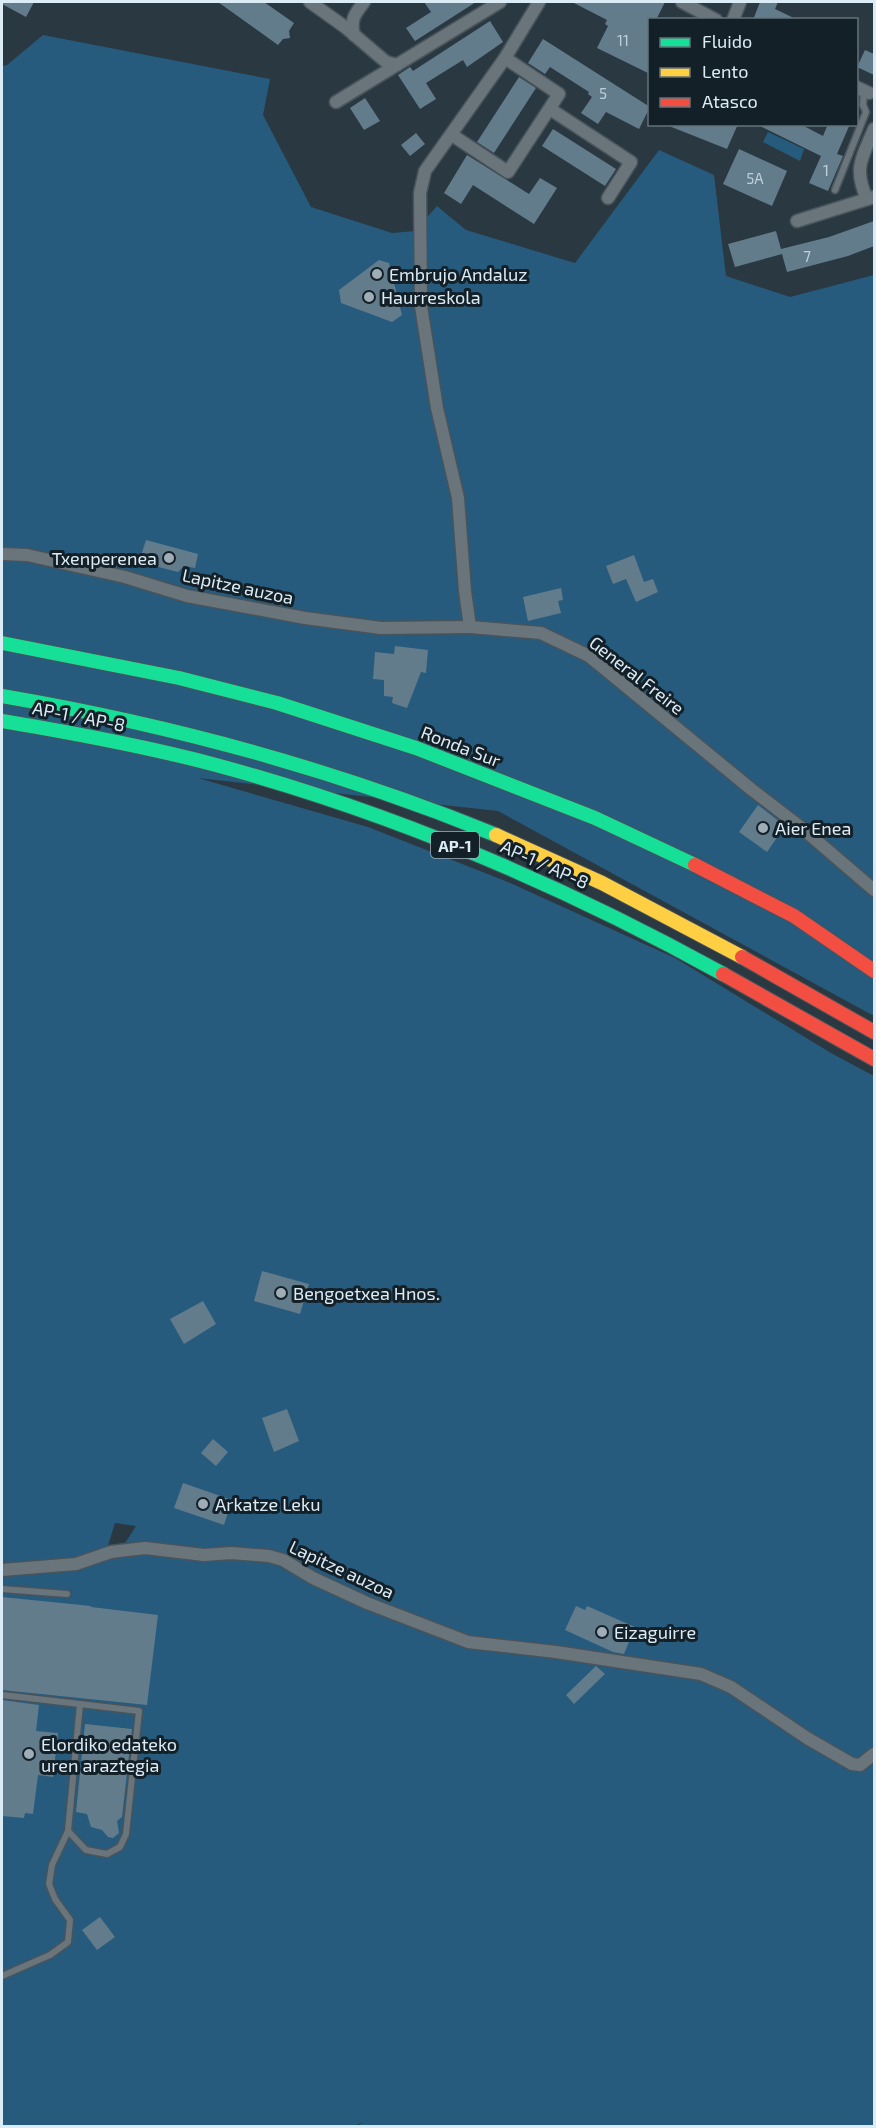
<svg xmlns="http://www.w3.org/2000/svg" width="876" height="2128" font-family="'Exo 2',sans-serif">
<rect width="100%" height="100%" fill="#2a3841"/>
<g fill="#265b7d">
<path d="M43,35L270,79L263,115L311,207L392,233L415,231L437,206L466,230L575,263L659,150L714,175L726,276L790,297L874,275V1016L498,811L198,778L368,827L508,882L675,958L831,1053L874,1076V2126H357L364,2122L354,2126H2V1570L76,1564L111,1552L117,1558L149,1552L200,1559H247L277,1563L336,1596L432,1634L436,1624L315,1573L288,1555L269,1551H204L125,1543L136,1526L115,1523L107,1549L76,1560L2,1566V66L7,65Z"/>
<path d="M768,132L804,149L800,161L763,142Z"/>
</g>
<g fill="#637c8c">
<path d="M2,2H34L26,17L2,4Z"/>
<path d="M218,2H264L294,23L289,31L290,38L283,39L278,45Z"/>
<path d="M424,2H476L415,41L406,28L431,12Z"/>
<path d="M572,2H665L656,20H650V74L597,48L608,26L605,24L607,20Z"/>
<path d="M760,2H778L775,9L798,20H753Z"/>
<path d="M490,21L503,42L467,67L463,60L426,83L436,99L420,109L398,75L410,67L413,71Z"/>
<path d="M543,39L650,107L639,129L606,112L598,124L581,113L592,97L588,94L589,92L550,67L545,74L528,63Z"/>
<path d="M865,50L874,54V75L857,67Z"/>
<path d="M519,77L536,88L494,153L477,142Z"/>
<path d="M365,98L380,121L364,130L350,108Z"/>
<path d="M664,124H738L727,149Z"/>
<path d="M756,124H800L823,136L828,124H850L837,154L843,156L828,191L809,183L821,156Z"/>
<path d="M553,129L616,169L605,186L542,146Z"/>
<path d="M416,133L425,144L410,156L401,145Z"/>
<path d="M739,149L787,171L772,206L723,184Z"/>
<path d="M467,155L529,194L540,178L557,188L534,224L473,185L461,204L444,193Z"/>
<path d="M874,221V246L848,256L787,272L782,254L735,267L728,244L776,231L781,249L829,237Z"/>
<path d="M379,260L389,263L402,315L392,322L341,303L339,290Z"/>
<path d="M146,540L198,554L195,568L184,566L178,572L139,562Z"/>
<path d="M634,555L644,582L653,579L658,592L636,602L626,579L613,584L606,566Z"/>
<path d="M561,588L563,600L558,601L561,613L528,621L523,597Z"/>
<path d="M395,646L428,650L426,673L421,672L407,708L392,703L393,697L384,696V680L373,679L375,652L394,654Z"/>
<path d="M758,805L785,826L767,852L739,832Z"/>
<path d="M262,1271L309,1284L300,1314L254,1301Z"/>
<path d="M203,1301L216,1324L184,1344L170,1319Z"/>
<path d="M287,1409L299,1441L274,1452L262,1418Z"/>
<path d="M213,1439L228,1452L216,1466L201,1453Z"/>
<path d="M183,1483L232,1500L224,1525L174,1508Z"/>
<path d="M2,1597L91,1606V1607L158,1615L147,1705L2,1690Z"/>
<path d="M576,1606L585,1610L587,1606L635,1627L624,1654L613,1652L565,1630Z"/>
<path d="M596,1666L605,1674L574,1704L566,1695Z"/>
<path d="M2,1700L39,1705L36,1731L58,1733L53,1777L38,1775L33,1814L25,1813L24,1818L2,1816Z"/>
<path d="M85,1724L132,1729L122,1817L117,1821L119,1833L113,1838L108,1837L102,1830L91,1827L87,1814L76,1812Z"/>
<path d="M100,1917L115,1937L97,1950L82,1930Z"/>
</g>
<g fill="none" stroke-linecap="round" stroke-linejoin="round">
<g stroke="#48545c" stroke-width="9">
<g id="lane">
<path d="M835,190L866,112L863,105L864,91"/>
<path d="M2,1589L67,1594"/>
<path d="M2,1695L80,1704"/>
<path d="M2,1976L50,1955L68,1942L70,1920L55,1899L49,1884L52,1865L68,1831L80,1704L139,1711L126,1834L120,1847L107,1854L86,1850L68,1831"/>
</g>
</g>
<g stroke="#48545c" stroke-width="15">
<g id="street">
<path d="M310,2L345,27L386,62L397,65"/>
<path d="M539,2L505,58L425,171L420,193L421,306L437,408L458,498L465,591L470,627L541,633L589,656L751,789L803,829L874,890"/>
<path d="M682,2L716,20"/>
<path d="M733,20L740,2"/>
<path d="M354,35C350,19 355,14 364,2"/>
<path d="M856,87L869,93"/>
<path d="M336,102L500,2"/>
<path d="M550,109L631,162L608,198"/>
<path d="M452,135L508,172L559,94L505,58"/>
<path d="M867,199C853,168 862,158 874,129"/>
<path d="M797,221L874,197"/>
<path d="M2,554L27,555L125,577L187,596L305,618L381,628L470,627"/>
<path d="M2,1570L76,1564L111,1552L145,1548L204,1555L231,1553L269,1556L283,1560L313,1578L367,1603L468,1642L556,1652L701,1674L731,1687L807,1738L852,1764L860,1765L874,1754"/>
</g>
</g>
<g stroke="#48545c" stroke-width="16">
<g id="fast">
<path d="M2,643L179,678L277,703L416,748L595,818L695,865"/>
<path d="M2,696C172,725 337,770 496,835"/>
<path d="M2,721C74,733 145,746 216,765C394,813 562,885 723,974"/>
</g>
</g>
<g stroke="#48545c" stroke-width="16">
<path id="slow" d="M496,835L602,883L742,957"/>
</g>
<g stroke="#48545c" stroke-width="16">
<g id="jam">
<path d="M695,865L794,916L874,971"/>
<path d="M742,957L874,1032"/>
<path d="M723,974L874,1059"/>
</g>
</g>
<use href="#lane" stroke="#6a747b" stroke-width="6"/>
<use href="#street" stroke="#6a747b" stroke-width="12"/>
<use href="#fast" stroke="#16e098" stroke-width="14"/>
<use href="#slow" stroke="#ffcf43" stroke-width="14"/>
<use href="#jam" stroke="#f24e42" stroke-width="14"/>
</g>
<g fill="#9eadb7" stroke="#142027" stroke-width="2">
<circle cx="377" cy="274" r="6"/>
<circle cx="369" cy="297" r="6"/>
<circle cx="169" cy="558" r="6"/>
<circle cx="763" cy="828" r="6"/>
<circle cx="281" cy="1293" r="6"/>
<circle cx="203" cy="1504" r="6"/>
<circle cx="602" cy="1632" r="6"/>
<circle cx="29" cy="1754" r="6"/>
</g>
<g text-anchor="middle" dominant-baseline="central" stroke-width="6" stroke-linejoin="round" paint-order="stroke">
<g font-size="15" fill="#bed0dc">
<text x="623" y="40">11</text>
<text x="603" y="93">5</text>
<text x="826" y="170">1</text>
<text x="755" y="178">5A</text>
<text x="807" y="256">7</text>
</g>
<rect fill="#142027" stroke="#a0afb9" stroke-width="1.5" x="431" y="832" width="48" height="26" rx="4.5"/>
<g font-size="16" font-weight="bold" fill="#dcecf7">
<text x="455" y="845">AP-1</text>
</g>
<g font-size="18" fill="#dcecf7" stroke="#142027" text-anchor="start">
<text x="389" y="274">Embrujo Andaluz</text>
<text x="381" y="297">Haurreskola</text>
<text x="157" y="558" text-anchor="end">Txenperenea</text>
<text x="775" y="828">Aier Enea</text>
<text x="293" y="1293">Bengoetxea Hnos.</text>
<text x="215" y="1504">Arkatze Leku</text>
<text x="614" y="1632">Eizaguirre</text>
<text x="41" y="1744">Elordiko edateko<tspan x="41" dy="21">uren araztegia</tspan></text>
</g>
<g font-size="18" fill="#dcecf7" stroke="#142027">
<text transform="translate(238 586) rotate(12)">Lapitze auzoa</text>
<text transform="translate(637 675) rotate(38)">General Freire</text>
<text transform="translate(79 716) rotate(11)">AP-1 / AP-8</text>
<text transform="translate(461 746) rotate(21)">Ronda Sur</text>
<text transform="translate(545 864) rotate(24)">AP-1 / AP-8</text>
<text transform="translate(342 1569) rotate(25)">Lapitze auzoa</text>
</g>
</g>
<rect width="876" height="2128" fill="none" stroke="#dcecf7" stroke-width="6"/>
<rect x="648" y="18" width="210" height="108" fill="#142027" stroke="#64727a" stroke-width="1.5"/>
<rect x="660" y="38" width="30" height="9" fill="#16e098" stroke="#64727a" stroke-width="1.5"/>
<text x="702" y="48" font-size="18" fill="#dcecf7">Fluido</text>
<rect x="660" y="68" width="30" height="9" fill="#ffcf43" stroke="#64727a" stroke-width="1.5"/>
<text x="702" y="78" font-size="18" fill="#dcecf7">Lento</text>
<rect x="660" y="98" width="30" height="9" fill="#f24e42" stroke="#64727a" stroke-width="1.5"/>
<text x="702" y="108" font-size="18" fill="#dcecf7">Atasco</text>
</svg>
